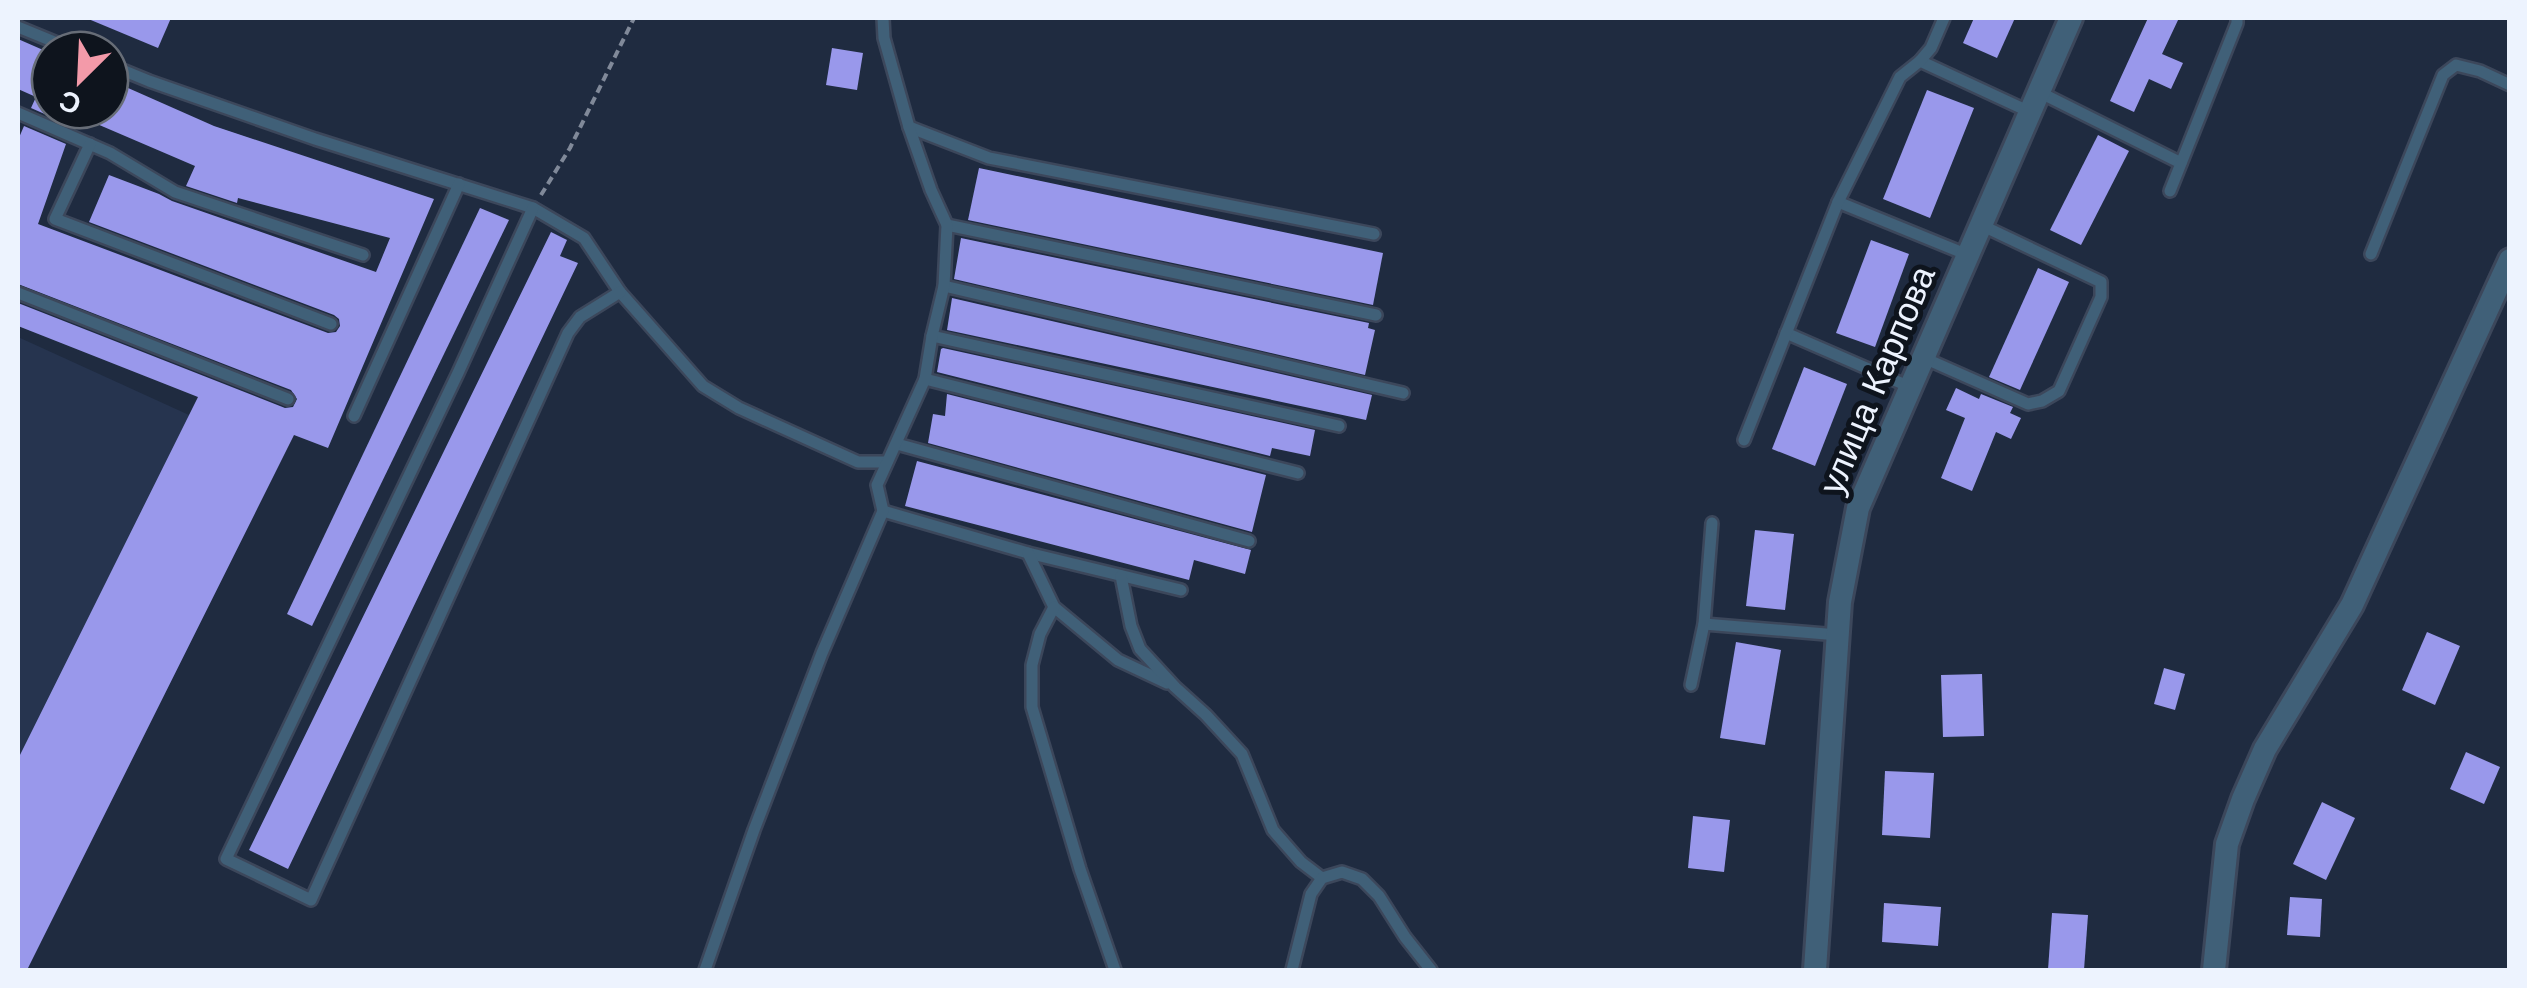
<svg xmlns="http://www.w3.org/2000/svg" width="2527" height="988" font-family="'Work Sans',sans-serif">
<rect width="100%" height="100%" fill="#1f2b40"/>
<path fill="#26344f" d="M18,337L189,415L281,461L27,970H18Z"/>
<g fill="#9998eb">
<path d="M86,18H171L158,48Z"/>
<path d="M1974,18H2015L1997,58L1963,43Z"/>
<path d="M2148,18H2179L2162,54L2183,63L2171,89L2149,79L2134,112L2110,101Z"/>
<path d="M18,39L50,53V110H110V80L214,126L434,199L328,448L294,435L27,970H18V759L198,397L18,326V303L285,408L293,407L297,399L291,390L18,284V140L24,126L66,144L38,224L328,333L336,332L340,326L339,319L334,315L89,222L109,175L159,194L172,201L376,272L390,238L238,198L237,203L186,186L195,166L76,115L72,126L31,108L36,97L18,89Z"/>
<path d="M832,48L863,53L857,90L826,85Z"/>
<path d="M1927,90L1974,108L1930,218L1883,199Z"/>
<path d="M2098,135L2129,151L2081,245L2050,230Z"/>
<path d="M979,168L1383,253L1373,305L968,220Z"/>
<path d="M480,208L509,220L312,626L287,614Z"/>
<path d="M551,232L567,240L560,256L578,263L288,869L249,850Z"/>
<path d="M961,238L1369,323L1368,328L1375,330L1365,375L954,279Z"/>
<path d="M1871,240L1909,254L1875,347L1836,333Z"/>
<path d="M2038,268L2069,282L2020,390L1989,377Z"/>
<path d="M952,298L1372,395L1366,420L947,330Z"/>
<path d="M943,348L1315,430L1310,456L1272,448L1270,456L937,372L941,349Z"/>
<path d="M1804,367L1847,384L1815,466L1772,449Z"/>
<path d="M1956,388L1979,399L1981,394L2013,407L2010,413L2021,418L2011,439L1996,432L1972,491L1941,478L1965,418L1946,410Z"/>
<path d="M947,394L1266,475L1252,532L928,443L933,414L945,416Z"/>
<path d="M917,461L1251,550L1245,574L1194,560L1189,580L905,506Z"/>
<path d="M1755,530L1794,534L1785,610L1746,606Z"/>
<path d="M2427,632L2460,646L2435,705L2402,690Z"/>
<path d="M1736,642L1781,650L1765,745L1720,738Z"/>
<path d="M2164,668L2185,674L2175,710L2154,704Z"/>
<path d="M1982,674L1984,736L1943,737L1941,675Z"/>
<path d="M2466,752L2500,767L2484,804L2450,789Z"/>
<path d="M1885,771L1934,773L1930,838L1882,835Z"/>
<path d="M2322,802L2355,818L2326,880L2293,864Z"/>
<path d="M1693,816L1730,820L1724,872L1688,868Z"/>
<path d="M2290,897L2322,899L2320,937L2287,935Z"/>
<path d="M1884,903L1941,907L1938,946L1882,942Z"/>
<path d="M2052,913L2088,915L2084,970H2048Z"/>
</g>
<g fill="none" stroke-linecap="round" stroke-linejoin="round">
<g stroke="#3c475b" stroke-width="16">
<g id="service">
<path d="M18,27L74,50"/>
<path d="M1920,61L2030,112"/>
<path d="M110,65L149,81L315,139L533,208L584,238L620,292L703,386L739,408L858,462H887"/>
<path d="M2039,92L2181,163"/>
<path d="M18,113L110,153L175,192L363,255"/>
<path d="M909,127L989,158L1374,234"/>
<path d="M90,144L55,219L331,324"/>
<path d="M2170,191L2237,23V18"/>
<path d="M1838,202L1968,255"/>
<path d="M533,208L458,373L226,859L311,900L568,333L580,317L620,292"/>
<path d="M947,225L1376,315"/>
<path d="M2371,254L2443,75L2456,65L2480,71L2510,85"/>
<path d="M944,286L1403,393"/>
<path d="M18,293L288,399"/>
<path d="M1786,333L1910,387"/>
<path d="M932,336L1339,426"/>
<path d="M1924,358L2028,404L2042,401L2059,391L2101,297V282L1981,225"/>
<path d="M925,379L1298,473"/>
<path d="M354,416L459,184"/>
<path d="M1744,440L1838,202L1900,77L1920,61L1931,48L1944,18"/>
<path d="M897,444L1249,541"/>
<path d="M883,511L1028,553L1181,590"/>
<path d="M1028,553L1054,607L1118,660L1167,683"/>
<path d="M1121,576L1131,626L1140,649L1175,687L1206,715L1242,754L1273,830L1301,862L1322,878"/>
<path d="M1054,607L1040,634L1032,665V707L1080,869L1115,970"/>
<path d="M1704,624L1838,635"/>
<path d="M1691,685L1704,624L1712,523"/>
<path d="M705,970L754,830L822,653L883,511L877,485L925,379L932,336L944,286L947,225L931,190L909,127L884,38L883,18"/>
<path d="M1292,970L1311,894L1322,878L1342,872L1362,879L1379,896L1405,937L1431,970"/>
</g>
</g>
<g stroke="#3c475b" stroke-width="28">
<g id="minor">
<path d="M1815,970L1840,602L1858,508L2071,18"/>
<path d="M2214,970L2227,844L2243,799L2265,749L2352,605L2510,260"/>
</g>
</g>
<path stroke="#808999" stroke-width="4" stroke-dasharray="8 5" stroke-linecap="butt" d="M541,195L570,148L634,18"/>
<use href="#service" stroke="#406078" stroke-width="11"/>
<use href="#minor" stroke="#406078" stroke-width="22"/>
</g>
<g text-anchor="middle" dominant-baseline="central" stroke-width="10" stroke-linejoin="round" paint-order="stroke">
<g font-size="35" fill="#edf3fe" stroke="#0e141d">
<text transform="translate(1877 380) rotate(-67)">улица Карпова</text>
</g>
</g>
<rect width="2527" height="988" fill="none" stroke="#edf3fe" stroke-width="40"/>
<g transform="translate(80 80) rotate(204)"><circle r="48" fill="#0e141d" stroke="#676d77" stroke-width="2.5"/>
<path d="M0-8L18 38L0 25L-18 38Z" fill="#f39aa9"/>
<text y="-15" font-size="28" font-weight="bold" text-anchor="middle" fill="#edf3fe">С</text>
</g>
</svg>
